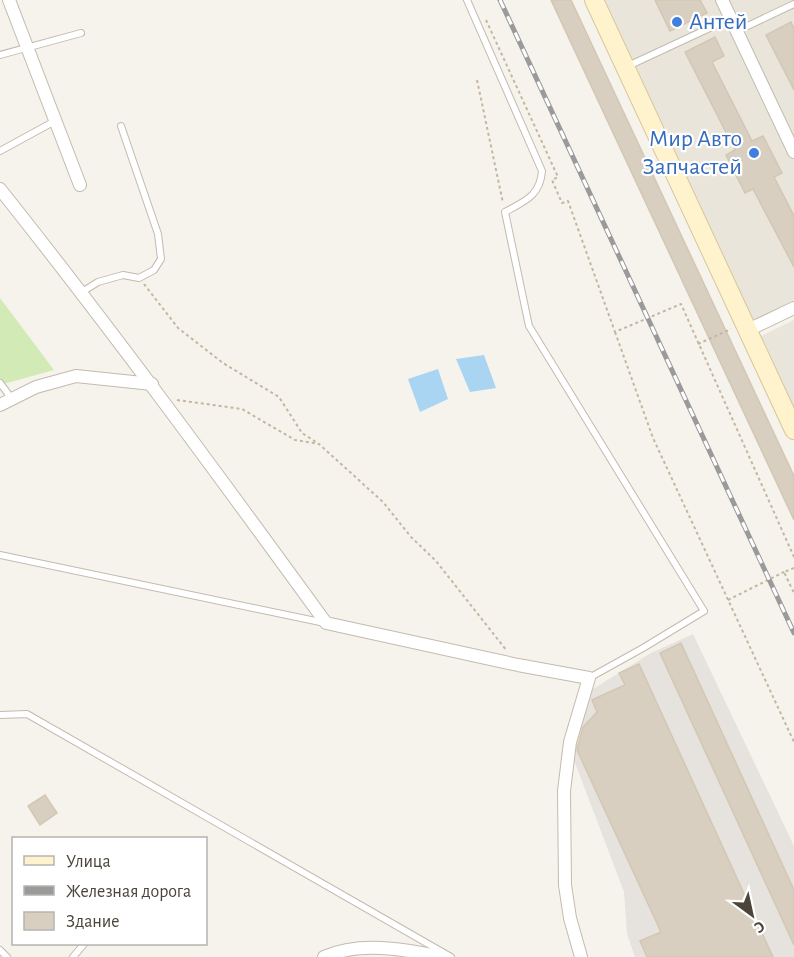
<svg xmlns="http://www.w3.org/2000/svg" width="794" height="957" font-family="'Alegreya Sans',sans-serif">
<rect width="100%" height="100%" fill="#f6f3ec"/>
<g fill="#eae5da">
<path d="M598,0H794V300L748,323Z"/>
<path d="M794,320V416L755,339Z"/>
</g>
<path fill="#e6e2dd" d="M693,634L794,846V957H635L627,934L624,892L569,747L589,678L593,689L651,653Z"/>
<path fill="#d2eab5" d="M0,298L54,370L0,385Z"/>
<g fill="#a9d4f2">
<path d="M484,355L496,388L470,392L456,359Z"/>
<path d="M438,369L448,399L420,412L408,379Z"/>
</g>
<g fill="#d8cfc1" stroke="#d3c7b4" stroke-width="1.5">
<path d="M551,0H571L794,476V520Z"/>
<path d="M655,0H700L707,13L670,31Z"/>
<path d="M791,22L794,29V90L766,35Z"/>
<path d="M715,37L724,56L712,62L752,141L763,136L782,173L774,177L794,216V267L753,189L745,193L726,155L735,150L685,52Z"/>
<path d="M681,643L794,890V945L660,653Z"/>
<path d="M639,664L773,957H647L640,941L661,932L577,750L583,727L597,712L592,700L625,685L619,673Z"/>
<path d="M45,795L57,813L40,825L28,806Z"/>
</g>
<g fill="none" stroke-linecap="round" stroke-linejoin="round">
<g stroke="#c2bbae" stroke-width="8">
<g id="lane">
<path d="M467,0L542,171C540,196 525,201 505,212L529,326L704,611L643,648L589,678"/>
<path d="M737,31L794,4"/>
<path d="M0,55L81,33"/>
<path d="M628,66L731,18"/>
<path d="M0,151L55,121"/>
<path d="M82,292L98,282L123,275L139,278L154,270L161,259L158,234L121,126"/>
<path d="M0,383L12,399"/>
<path d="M0,555L325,623"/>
<path d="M0,715L27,714L451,957"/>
<path d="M0,950L7,957"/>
<path d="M73,957L84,944"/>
</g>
</g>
<g stroke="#c2bbae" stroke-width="14">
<g id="street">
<path d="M9,0L80,185"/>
<path d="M722,0L794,152"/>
<path d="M0,189C113,331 219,476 326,623L518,665L589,678L570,742L564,791L565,885L570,918L581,957"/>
<path d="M748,330L794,308"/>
<path d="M0,405L36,387L76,376L152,384"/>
<path d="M324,957C360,941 404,949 441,957"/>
</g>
</g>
<g stroke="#d6c79b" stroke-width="20">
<path id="secondary" d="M594,0L794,430"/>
</g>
<g stroke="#c4b79f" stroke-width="2" stroke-dasharray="3 3" stroke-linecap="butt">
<path d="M486,20L558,177L552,180L562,203L568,201L615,332L681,304L794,557"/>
<path d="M477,80L503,203"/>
<path d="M144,284L178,328L223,363L279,397L302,433L316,442"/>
<path d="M615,332L653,438L794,742"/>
<path d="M698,344L731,329"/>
<path d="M177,400L242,409L295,440L319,444L383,502L411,537L436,561L507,651"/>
<path d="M794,568L784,572L794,593"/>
<path d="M728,600L784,572"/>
</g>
<use href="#lane" stroke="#fff" stroke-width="6"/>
<use href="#street" stroke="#fff" stroke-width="12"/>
<use href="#secondary" stroke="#fff3cd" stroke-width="18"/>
<g stroke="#9a9a9a" stroke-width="5">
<path id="rail" d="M500,0L794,633"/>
</g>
<use href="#rail" stroke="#fff" stroke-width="3" stroke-dasharray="9" stroke-linecap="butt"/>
</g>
<g fill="#3f7fe0" stroke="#fff" stroke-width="2">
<circle cx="677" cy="22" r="6"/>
<circle cx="754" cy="153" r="6"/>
</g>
<g text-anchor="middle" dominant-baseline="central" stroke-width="4.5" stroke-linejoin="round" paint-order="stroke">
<g font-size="24" fill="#366cbe" stroke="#fff" text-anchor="start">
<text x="689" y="22">Антей</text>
<text x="742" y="139" text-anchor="end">Мир Авто<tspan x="742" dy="28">Запчастей</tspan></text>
</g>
</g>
<rect x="12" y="837" width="195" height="108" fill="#ffffff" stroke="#b7b4b0" stroke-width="1.5"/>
<rect x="24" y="856" width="30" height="9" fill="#fff3cd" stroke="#b7b4b0" stroke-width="1.5"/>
<text x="66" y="867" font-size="18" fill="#4b4439">Улица</text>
<rect x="24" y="886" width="30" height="9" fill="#9a9a9a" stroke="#b7b4b0" stroke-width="1.5"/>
<text x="66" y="897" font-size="18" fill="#4b4439">Железная дорога</text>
<rect x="24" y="912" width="30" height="18" fill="#d8cfc1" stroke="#b7b4b0" stroke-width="1.5"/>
<text x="66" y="927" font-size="18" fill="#4b4439">Здание</text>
<g transform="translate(752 915) rotate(147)" stroke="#ffffff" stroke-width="4.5" paint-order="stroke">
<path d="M0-4.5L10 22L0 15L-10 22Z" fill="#4b4439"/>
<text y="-9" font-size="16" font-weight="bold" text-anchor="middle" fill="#4b4439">С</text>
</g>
</svg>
